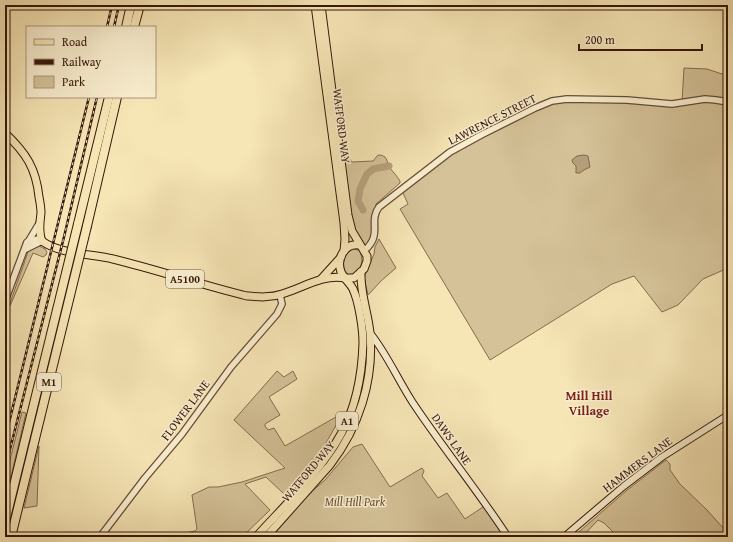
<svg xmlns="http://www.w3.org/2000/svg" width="733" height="542" font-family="'Gentium Book Plus',serif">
<rect width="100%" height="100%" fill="#f6e5b5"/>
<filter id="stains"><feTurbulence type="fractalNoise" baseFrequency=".005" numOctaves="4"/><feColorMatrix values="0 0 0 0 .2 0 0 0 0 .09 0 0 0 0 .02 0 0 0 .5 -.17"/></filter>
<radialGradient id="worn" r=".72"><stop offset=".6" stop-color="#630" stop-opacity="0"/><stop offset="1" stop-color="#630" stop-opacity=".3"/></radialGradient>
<g fill="#d5c298" stroke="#866c50">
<path d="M684,68L707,69L728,76V268L703,279L678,305L662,312L634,276L612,284L490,360L400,209L408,204L403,193L432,165L450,152L552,101L682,102Z"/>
<path d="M340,148L352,162L373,161L378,155C388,155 386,161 390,168C393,172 397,176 400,181V183L376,204L374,230L365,250L352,231Z"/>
<path d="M379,239L396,268L382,280L368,295L364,277L374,254L375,247Z"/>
<path d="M39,246L45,249L47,252L46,255L43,257L33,253L10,306H9L28,252L31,249Z"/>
<path d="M352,249L359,250C365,260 361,274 349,275C340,268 343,255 352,249Z"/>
<path d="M277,371L284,377L293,371L297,379L269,397L280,415L265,424V426L268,430L274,428L285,446L343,413L318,457L284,494L266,477L245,484L270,510L242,537H164L195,531L197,529L192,495L209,487H218L242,482L285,468L234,420Z"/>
<path d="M22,412L26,413L5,502V480Z"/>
<path d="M362,444L390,487L422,468L424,471L422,476L438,498L447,493L465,519L486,505L508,537H271L310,493L325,480L353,447Z"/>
<path d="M39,446L37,506L24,508Z"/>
<path d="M666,460L670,464V470L680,484L707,510L724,529L728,525V537H618L604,523L598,520L582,537H573L626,491Z"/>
</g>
<path fill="#b59f7b" stroke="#82694d" d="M584,155L588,156L590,167L584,170L580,173H576V166L573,163L572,160L577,156Z"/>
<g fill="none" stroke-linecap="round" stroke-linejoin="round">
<path stroke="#b59f7b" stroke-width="7" d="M363,210L358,201L360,189L367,174L373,169L389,166"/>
<g stroke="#664a34" stroke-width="8">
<g id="tertiary">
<path d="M28,242L40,222"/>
<path d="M26,249L42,241"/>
<path d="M365,250C383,234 368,222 379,207L450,152L481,135L535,108L552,101L567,99L627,100L672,104L705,99L716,100L728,102"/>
<path d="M5,301L27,242L38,239L42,241"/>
<path d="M100,537L145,478L182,434L231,367L277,314L282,304L280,295"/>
</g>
</g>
<g stroke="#361709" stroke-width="8">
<g id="secondary">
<path d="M370,333C387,354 398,380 413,403C443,448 478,491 508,537"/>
<path d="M564,537L624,486L662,457L728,415"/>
</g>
</g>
<g stroke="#361709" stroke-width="9">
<g id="primary">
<path d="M5,133C26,153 36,168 39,197C40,202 41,208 41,213C40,222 38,232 42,241"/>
<path d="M42,241C59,254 92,254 113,259C158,270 202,285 247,296C259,297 270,298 282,294C303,288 322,274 345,278"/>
<path d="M322,278L341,257"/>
</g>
</g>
<g stroke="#361709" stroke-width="9">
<g id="trunk">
<path d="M315,5L344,223L345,239L344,251"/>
<path d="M321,5L348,215L352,231L367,256V261L364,269L354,278H345"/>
<path d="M256,537C284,506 321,471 341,434C356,407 362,374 363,343C363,329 359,302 353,289C350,283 344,279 341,272C336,258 345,243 359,245"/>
<path d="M266,537L330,465C359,427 374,381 370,333C368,312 360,293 361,272"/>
</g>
</g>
<g stroke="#361709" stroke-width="10">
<g id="motorway">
<path d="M126,27L131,5"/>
<path d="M134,27L140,5"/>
<path d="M78,224L109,97"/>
<path d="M87,226L117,97"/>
</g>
</g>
<use href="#tertiary" stroke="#f9eecf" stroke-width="5.5"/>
<use href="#secondary" stroke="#f9eecf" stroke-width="6"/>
<use href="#primary" stroke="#f6e5b5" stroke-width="7"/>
<use href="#trunk" stroke="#f6e5b5" stroke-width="7"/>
<use href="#motorway" stroke="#f6e5b5" stroke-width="8"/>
<g stroke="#361709" stroke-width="2.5">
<g id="rail">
<path d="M107,27L112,5"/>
<path d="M114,27L119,5"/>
<path d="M5,439L89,97"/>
<path d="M5,469L64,237L97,97"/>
</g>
</g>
<use href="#rail" stroke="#f9eecf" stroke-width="1" stroke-dasharray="3" stroke-linecap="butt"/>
<g stroke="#361709" stroke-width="10" stroke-linecap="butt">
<g id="motorway-bridge">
<path d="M5,522L78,224"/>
<path d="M11,537L87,226"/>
</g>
</g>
<use href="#motorway-bridge" stroke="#f6e5b5" stroke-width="8"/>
</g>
<g text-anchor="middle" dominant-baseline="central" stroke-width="3" stroke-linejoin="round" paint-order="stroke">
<g fill="#f9eecf" stroke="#705844" stroke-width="1">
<rect x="166" y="270" width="38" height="18" rx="3"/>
<rect x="37" y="373" width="24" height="18" rx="3"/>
<rect x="336" y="412" width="22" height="18" rx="3"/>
</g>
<g font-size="11" font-weight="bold" fill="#361709">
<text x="185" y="279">A5100</text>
<text x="49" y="382">M1</text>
<text x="347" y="421">A1</text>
</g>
<g font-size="12" fill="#361709" stroke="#f9eecf">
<text transform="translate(492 119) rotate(-27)">LAWRENCE STREET</text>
<text transform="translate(342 126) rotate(83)">WATFORD WAY</text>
<text transform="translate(185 410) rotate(-53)">FLOWER LANE</text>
<text transform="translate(452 439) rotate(55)">DAWS LANE</text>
<text transform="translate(637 464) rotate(-37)">HAMMERS LANE</text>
<text transform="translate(308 471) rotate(-50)">WATFORD WAY</text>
</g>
<g font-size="12" font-style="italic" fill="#664a34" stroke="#f9eecf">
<text x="355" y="501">Mill Hill Park</text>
</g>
<g font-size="13" font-weight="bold" fill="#7a1f14" stroke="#f9eecf">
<text x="589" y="395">Mill Hill<tspan x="589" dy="15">Village</tspan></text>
</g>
</g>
<rect width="733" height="542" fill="none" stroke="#f6e5b5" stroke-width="20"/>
<rect x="6" y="6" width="721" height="530" fill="none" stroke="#361709" stroke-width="2"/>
<rect x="10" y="10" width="713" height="522" fill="none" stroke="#361709"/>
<rect x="26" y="26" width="130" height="72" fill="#f9eecf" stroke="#ab9880"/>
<rect x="34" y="39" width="20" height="6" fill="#f6e5b5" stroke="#ab9880"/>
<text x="62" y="46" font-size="12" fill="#361709">Road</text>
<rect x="34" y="59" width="20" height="6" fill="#361709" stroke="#ab9880"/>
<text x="62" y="66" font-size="12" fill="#361709">Railway</text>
<rect x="34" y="76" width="20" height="12" fill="#d5c298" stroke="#ab9880"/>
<text x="62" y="86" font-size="12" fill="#361709">Park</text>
<path d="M579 44v6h123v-6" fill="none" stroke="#361709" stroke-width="2"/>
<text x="585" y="44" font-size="12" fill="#361709" stroke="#f9eecf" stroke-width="3" paint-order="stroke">200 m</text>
<rect width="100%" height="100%" filter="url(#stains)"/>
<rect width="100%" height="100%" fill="url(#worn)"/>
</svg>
